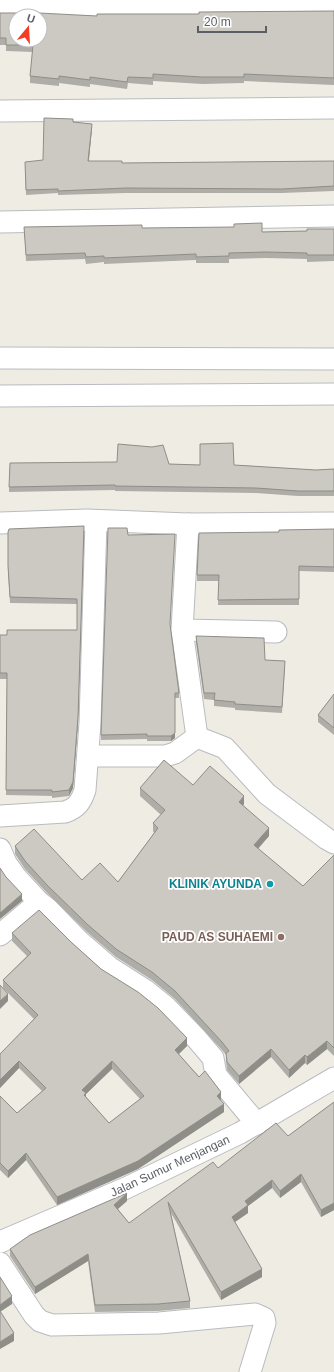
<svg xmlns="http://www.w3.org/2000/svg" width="334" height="1372" font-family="Helvetica,sans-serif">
<rect width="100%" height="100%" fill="#efede3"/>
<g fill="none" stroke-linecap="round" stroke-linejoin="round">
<g stroke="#b8bbc0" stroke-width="23">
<g id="minor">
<path d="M0,7L334,6"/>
<path d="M0,111L334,108"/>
<path d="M0,222L334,216"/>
<path d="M0,358L334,359"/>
<path d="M0,396L334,394"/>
<path d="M0,523L87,520L188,524L334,523"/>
<path d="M188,524L182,630L197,737"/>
<path d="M182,630L276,632"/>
<path d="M197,737L225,748L267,794L327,839L334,843"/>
<path d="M88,756H165L175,753L197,737"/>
<path d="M0,816L65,812C77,808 81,802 85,790L90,723L96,521"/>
<path d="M0,849L6,863L16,877L39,902L48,909L79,941L109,967L145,990L166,1007L196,1038L213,1058L216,1075L257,1124"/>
<path d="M0,935L39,902"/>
<path d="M0,1242L126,1188L240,1133L334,1078"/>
<path d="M0,1263L34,1315L40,1321L52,1325L159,1323L255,1314L264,1318L265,1323L250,1372"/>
</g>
</g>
<use href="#minor" stroke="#fff" stroke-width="21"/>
</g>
<g fill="#afada7" fill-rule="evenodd">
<path d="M334,11V85L244,81V83L202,84L153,81V85L128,83L127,89L90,84V87L59,83V86L30,83V76L33,52L6,51V45H0V13L97,16Z"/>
<path d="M73,122L92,128L89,161L122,163L334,161V191L282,193H126L58,195V193L26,195L25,166L43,160Z"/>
<path d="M24,227L142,228L262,232L307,231L334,229V261L307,262V259L266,258L229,259V263H196V260L104,264V262L86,264L85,259L26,261Z"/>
<path d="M169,464L200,465H234L316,470L334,469V496H298L256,493L115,491V490L9,492V487Z"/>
<path d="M84,526L78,722L73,788L69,796L52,798V796L6,795L7,679H0V635H7L77,630V604L10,603L8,572V532Z"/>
<path d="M334,529V572L299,571V605H218L219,581H197V575L279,532Z"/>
<path d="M128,535L170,626L179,693V698H175V738L171,741H147V739L101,740V735Z"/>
<path d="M196,636L285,667L282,713L235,710V708L214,706V700L204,699L196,643Z"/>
<path d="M334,694V735L318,722V715Z"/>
<path d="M193,785L244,804L243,805L269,836L258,849L303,886L334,855V1056L327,1049L307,1065L305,1063L289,1078L271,1057L239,1084L227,1070L226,1061V1055L222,1050L175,999L152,980L116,957L87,932L47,893L25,869L15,854V846L82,880L118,882L154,833L153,831V823L161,815L140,796V788Z"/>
<path d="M12,933L71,942L187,1046L178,1054L221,1100V1101L224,1112L138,1169L57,1205L26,1160L8,1178L0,1170V1096L17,1113L42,1091L19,1068L0,1088V1054L34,1019L3,988V980L27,956L12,941ZM112,1069L140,1099L109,1123L86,1097V1094Z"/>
<path d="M334,1102V1210L321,1217L301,1182L280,1198L272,1188L248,1206V1213L235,1222L262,1277L221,1300L171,1213L190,1301V1308L158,1311L95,1312L88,1261L35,1294L10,1256V1249L127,1201L118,1209L129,1223L218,1168L288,1136Z"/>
</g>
<g fill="#8f8d88">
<path d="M92,124V128L88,166V161Z"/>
<path d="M84,526L78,722L73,788L69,796Z"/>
<path d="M175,733V738L171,741V736Z"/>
<path d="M244,796V804L239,810V802Z"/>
<path d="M269,828V836L254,853V845Z"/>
<path d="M22,894V901L0,919V913Z"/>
<path d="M8,994V1001L0,1009V1001Z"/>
<path d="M187,1038V1046L175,1058V1050Z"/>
<path d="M327,1041V1049L307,1065V1057Z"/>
<path d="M271,1049V1057L239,1084V1076Z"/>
<path d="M305,1055V1063L289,1078V1070Z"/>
<path d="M19,1061V1068L0,1088V1080Z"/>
<path d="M112,1061V1069L86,1094V1101L82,1090Z"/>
<path d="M221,1092V1100L217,1104V1096Z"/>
<path d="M224,1104V1112L138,1169L57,1205V1197Z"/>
<path d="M26,1153V1160L8,1178V1171Z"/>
<path d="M301,1174V1182L280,1198V1191Z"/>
<path d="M272,1180V1188L248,1206V1213L232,1224V1217L245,1201Z"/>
<path d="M127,1193V1201L114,1212V1205Z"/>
<path d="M334,1203V1210L321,1217V1210Z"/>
<path d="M88,1254V1261L35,1294V1287Z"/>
<path d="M262,1269V1277L221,1300V1292Z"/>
<path d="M12,1296V1304L0,1312V1305Z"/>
<path d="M14,1333V1341L0,1349V1342Z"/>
</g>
<g fill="#ccc9c2" stroke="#8f8d88" fill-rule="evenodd">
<path d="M334,11V78L244,74V77H202L153,74V78L128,77L127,82L90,77V80L59,76V79L30,76L33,45H6V38H0V13H39L97,16V14H199V12ZM16,16H40V40H16Z"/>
<path d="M44,118L73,119V122L92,124L88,161H122V163L334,161V186L282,189L126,188L58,191V189L26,190L25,162L43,160Z"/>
<path d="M262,223V232L307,231V229H334V255H307V253L266,252L229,253V256L196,257V254L104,258V256L86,257L85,253L26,255L24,227L142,225V228L234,227V224Z"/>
<path d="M233,443L234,465L316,470L334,469V491H298L256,488L115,486V485L9,487L10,463L117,462L118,444L152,447L163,445L169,464L200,465V444Z"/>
<path d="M84,526L78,717L73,782L69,790L52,792V790H6L7,673H0V635H7V630H77V599L10,597L8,566V532L9,529Z"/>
<path d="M108,528H127L128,535L175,534L170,624L179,693H175V733L171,736H147V734L101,735Z"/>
<path d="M334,529V567L299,566V599L218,600L219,575H197L199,533L279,532V530Z"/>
<path d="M196,636L264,638L265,660L285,661L282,707L235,704V702L214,700L215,693H204Z"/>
<path d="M334,694V728L318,715Z"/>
<path d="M164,760L193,785L210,766L244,796L239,802L269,828L254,845L303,886L334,855V1048L327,1041L307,1057L305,1055L289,1070L271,1049L239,1076L227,1062L226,1053L229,1051L222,1042L175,991L152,972L116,949L87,924L47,885L25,861L15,846L34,829L82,880L100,863L118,882L158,828L153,823L165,810L140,788Z"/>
<path d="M0,868L6,877L22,894L0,913Z"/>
<path d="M39,910L71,942L101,969L138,992L158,1008L187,1038L175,1050L199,1077L205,1071L221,1092L217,1096L224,1104L138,1161L57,1197L26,1153L8,1171L0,1163V1096L17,1113L46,1088L19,1061L0,1080V1054L38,1015L3,980L31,953L12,933ZM112,1061L144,1096L109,1123L84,1095L86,1093L82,1090Z"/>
<path d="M0,985L8,994L0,1001Z"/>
<path d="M334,1102V1203L321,1210L301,1174L280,1191L272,1180L245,1201L248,1205L232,1217L262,1269L221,1292L168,1202L190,1301L158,1304L95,1305L88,1254L35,1287L10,1249L30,1235L127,1193L114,1205L129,1223L213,1162L218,1168L276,1123L288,1136Z"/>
<path d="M0,1277L12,1296L0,1305Z"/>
<path d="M0,1311L14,1333L0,1342Z"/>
</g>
<circle fill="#0f9aa8" stroke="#fff" stroke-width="1.5" cx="270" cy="884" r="4"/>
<circle fill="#8d6e63" stroke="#fff" stroke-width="1.5" cx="281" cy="937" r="4"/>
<g text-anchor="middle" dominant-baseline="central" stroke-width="3.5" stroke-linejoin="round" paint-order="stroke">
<g font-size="12" font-weight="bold" fill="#0d838f" stroke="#fff" text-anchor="end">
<text x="262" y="884">KLINIK AYUNDA</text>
</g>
<g font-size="12" font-weight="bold" fill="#785e54" stroke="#fff" text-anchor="end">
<text x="273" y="937">PAUD AS SUHAEMI</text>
</g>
<g font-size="12" fill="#5b5f65" stroke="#fff">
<text transform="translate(170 1166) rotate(-25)">Jalan Sumur Menjangan</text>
</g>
</g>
<g transform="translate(28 28) rotate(18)"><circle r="19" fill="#ffffff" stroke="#bdbfc1"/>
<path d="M0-3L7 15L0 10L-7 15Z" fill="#f43b23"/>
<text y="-6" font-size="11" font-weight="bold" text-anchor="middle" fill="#5b5f65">U</text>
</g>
<path d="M198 26v6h68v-6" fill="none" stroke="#5b5f65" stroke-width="2"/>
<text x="204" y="26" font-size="12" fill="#5b5f65" stroke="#ffffff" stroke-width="3" paint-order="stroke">20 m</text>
</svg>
